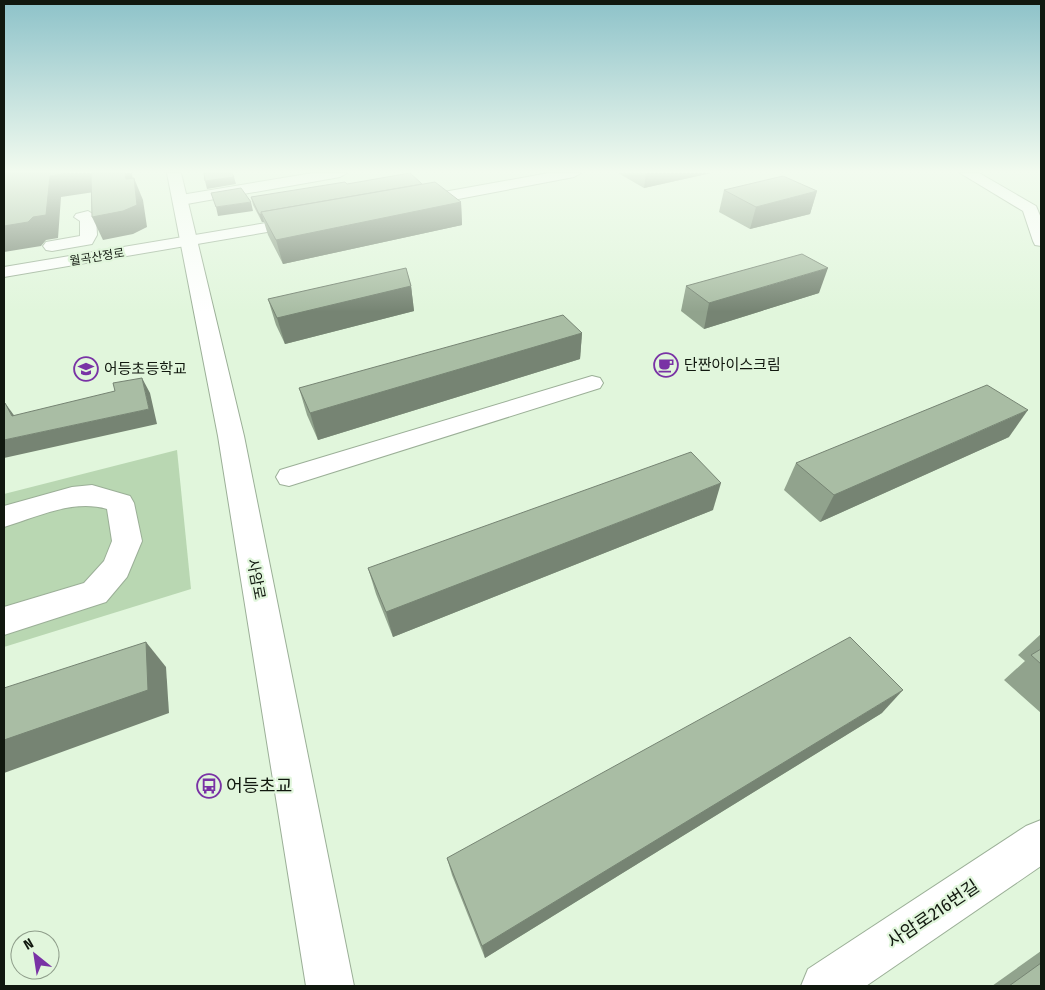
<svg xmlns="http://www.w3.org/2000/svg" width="1045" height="990" font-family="'Fira Sans Condensed','Noto Sans KR',sans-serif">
<rect width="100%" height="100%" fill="#e1f6dc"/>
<path fill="#b9d7b2" d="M177,450L191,589L4,647V494Z"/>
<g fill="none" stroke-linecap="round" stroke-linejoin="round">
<g stroke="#9baf97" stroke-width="2">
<g id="minor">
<path d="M313,173H347L340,177L181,205L173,200L181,195Z"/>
<path d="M549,173H581L574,177L416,207L408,202L416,197Z"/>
<path d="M960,173H979L1036,206L1041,218V246L1035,245L1033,241L1023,211Z"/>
<path d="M88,211L96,216L97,235L92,244L52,251L46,250L43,246L46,242L80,236V221L74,217L76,214Z"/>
<path d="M302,217L310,222L308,225L4,277V267Z"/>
<path d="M592,376L600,378L603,383L600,388L289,486L280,484L276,477L280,470Z"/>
<path d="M92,485L130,496L134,503L142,541L127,577L106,602L4,635V607L84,583L104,561L112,541L107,509C73,499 37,517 4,527V506L72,487Z"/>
<path d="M1041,820V866L866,986H801L808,969L1026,826Z"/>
</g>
</g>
<g stroke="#9baf97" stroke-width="2">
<path id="major" d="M167,173H181L244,436L354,986H306L218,436Z"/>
</g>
<use href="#minor" fill="#fff" fill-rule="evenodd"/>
<use href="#major" fill="#fff" fill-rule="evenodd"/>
</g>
<g fill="#91a38d">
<path d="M618,173H711L644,188Z"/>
<path d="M347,184H422L461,202L462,225L283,264L268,235L264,222H262L253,205L251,197Z"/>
<path d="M724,190L817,191L810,214L750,229L719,212Z"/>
<path d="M411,286L414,311L285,344L276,325L268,299Z"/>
<path d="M686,286L819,293L704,329L681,311Z"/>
<path d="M582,333L580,359L318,440L307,415L299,388Z"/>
<path d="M1009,437L820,522L784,490L796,463Z"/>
<path d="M713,510L393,637L376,594L368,568Z"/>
<path d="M1041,634V713L1004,680L1025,661L1018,655Z"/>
<path d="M882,713L485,958L452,875L447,858Z"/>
<path d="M1041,951V986H992Z"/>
</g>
<g fill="#768473">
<path d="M67,173H92L101,191L61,197L58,238L46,240L41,246L4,252V226L33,217L50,176Z"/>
<path d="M125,173H132L135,201L126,179Z"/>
<path d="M646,173H711L644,188Z"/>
<path d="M234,177L236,184L207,189L205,181Z"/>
<path d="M134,178L143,200L147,227L133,234L103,240L92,217Z"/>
<path d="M817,191L810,214L750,229L756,207Z"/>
<path d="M251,202L253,211L218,216L216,207Z"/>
<path d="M461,202L462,225L283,264L276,240Z"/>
<path d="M259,214H262L264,222H262Z"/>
<path d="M828,268L819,293L704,329L709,303Z"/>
<path d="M411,286L414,311L285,344L277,318Z"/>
<path d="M582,333L580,359L318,440L310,413Z"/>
<path d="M142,378L150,393L157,424L4,458V440L149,409Z"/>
<path d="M5,403L16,418L12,416Z"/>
<path d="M1028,410L1009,437L820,522L834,495Z"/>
<path d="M721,483L713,510L393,637L386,612Z"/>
<path d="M146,642L166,667L169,713L4,773V740Z"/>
<path d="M903,690L882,713L485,958L482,946Z"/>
</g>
<g fill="#a9bda4" stroke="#768473">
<path d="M4,173H67L50,176L46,215L33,217L28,222L4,226Z"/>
<path d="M91,173H125L126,179L134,178L137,205L123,211L92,217Z"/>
<path d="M204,173H232L234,177L205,181Z"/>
<path d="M410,173L422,184L261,212L262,214H259L251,197L345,182L347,184Z"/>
<path d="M783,176L817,191L756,207L724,190Z"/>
<path d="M435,182L461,202L276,240L261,212Z"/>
<path d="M241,188L251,202L216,207L211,193Z"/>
<path d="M802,254L828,268L709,303L686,286Z"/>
<path d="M406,268L411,286L277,318L268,299Z"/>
<path d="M563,315L582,333L310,413L299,388Z"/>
<path d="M142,378L149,409L4,440V404L5,403L12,416L115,391L113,383Z"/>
<path d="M987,385L1028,410L834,495L796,463Z"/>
<path d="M691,452L721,483L386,612L368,568Z"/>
<path d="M850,637L903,690L482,946L447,858Z"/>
<path d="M146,642L148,690L4,740V688Z"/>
<path d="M1041,649V664L1031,655Z"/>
<path d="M1041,963V986H1009Z"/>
</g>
<linearGradient id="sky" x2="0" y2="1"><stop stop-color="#8dc2c9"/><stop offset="0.55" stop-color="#f2fbef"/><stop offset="1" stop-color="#f2fbef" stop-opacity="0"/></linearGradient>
<rect width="1045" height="312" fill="url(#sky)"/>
<defs>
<g id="cafe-ring" transform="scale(1.25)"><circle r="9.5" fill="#e1f6dc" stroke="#7932a5" stroke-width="1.5"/><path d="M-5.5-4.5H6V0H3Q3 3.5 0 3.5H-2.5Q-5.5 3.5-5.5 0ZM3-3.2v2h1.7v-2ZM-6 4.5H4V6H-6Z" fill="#7932a5"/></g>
<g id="school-ring" transform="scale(1.25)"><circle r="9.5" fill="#e1f6dc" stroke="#7932a5" stroke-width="1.5"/><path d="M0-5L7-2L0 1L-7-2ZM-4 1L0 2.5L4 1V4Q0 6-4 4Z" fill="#7932a5"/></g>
<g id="bus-ring" transform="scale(1.25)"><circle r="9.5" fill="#e1f6dc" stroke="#7932a5" stroke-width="1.5"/><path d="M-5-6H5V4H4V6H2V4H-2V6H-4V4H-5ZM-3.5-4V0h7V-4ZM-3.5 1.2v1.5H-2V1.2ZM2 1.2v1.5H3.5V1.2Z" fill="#7932a5"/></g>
</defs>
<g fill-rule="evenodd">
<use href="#cafe-ring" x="666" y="365"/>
<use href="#school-ring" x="86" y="369"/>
<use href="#bus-ring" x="209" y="786"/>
</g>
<g text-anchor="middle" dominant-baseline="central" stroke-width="4.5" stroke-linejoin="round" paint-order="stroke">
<g font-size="12" fill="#11180f" stroke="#e1f6dc">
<text transform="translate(97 257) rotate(-9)">월곡산정로</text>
</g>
<g font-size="15" fill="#11180f" stroke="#e1f6dc" text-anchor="start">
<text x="684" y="365">단짠아이스크림</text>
<text x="104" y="369">어등초등학교</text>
</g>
<g font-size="15" fill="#11180f" stroke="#e1f6dc">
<text transform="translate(256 579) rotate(79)">사암로</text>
</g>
<g font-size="18" fill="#11180f" stroke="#e1f6dc" text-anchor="start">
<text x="226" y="786">어등초교</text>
</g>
<g font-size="18" fill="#11180f" stroke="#e1f6dc">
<text transform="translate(933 914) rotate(-34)">사암로216번길</text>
</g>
</g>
<rect width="1045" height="990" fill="none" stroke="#11180f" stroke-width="10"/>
<g transform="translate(35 955) rotate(330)"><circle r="24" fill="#e1f6dc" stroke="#8e9d8a"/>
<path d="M0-4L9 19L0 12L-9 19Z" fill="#7932a5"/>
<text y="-8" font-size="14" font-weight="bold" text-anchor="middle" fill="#11180f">N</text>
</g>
</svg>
